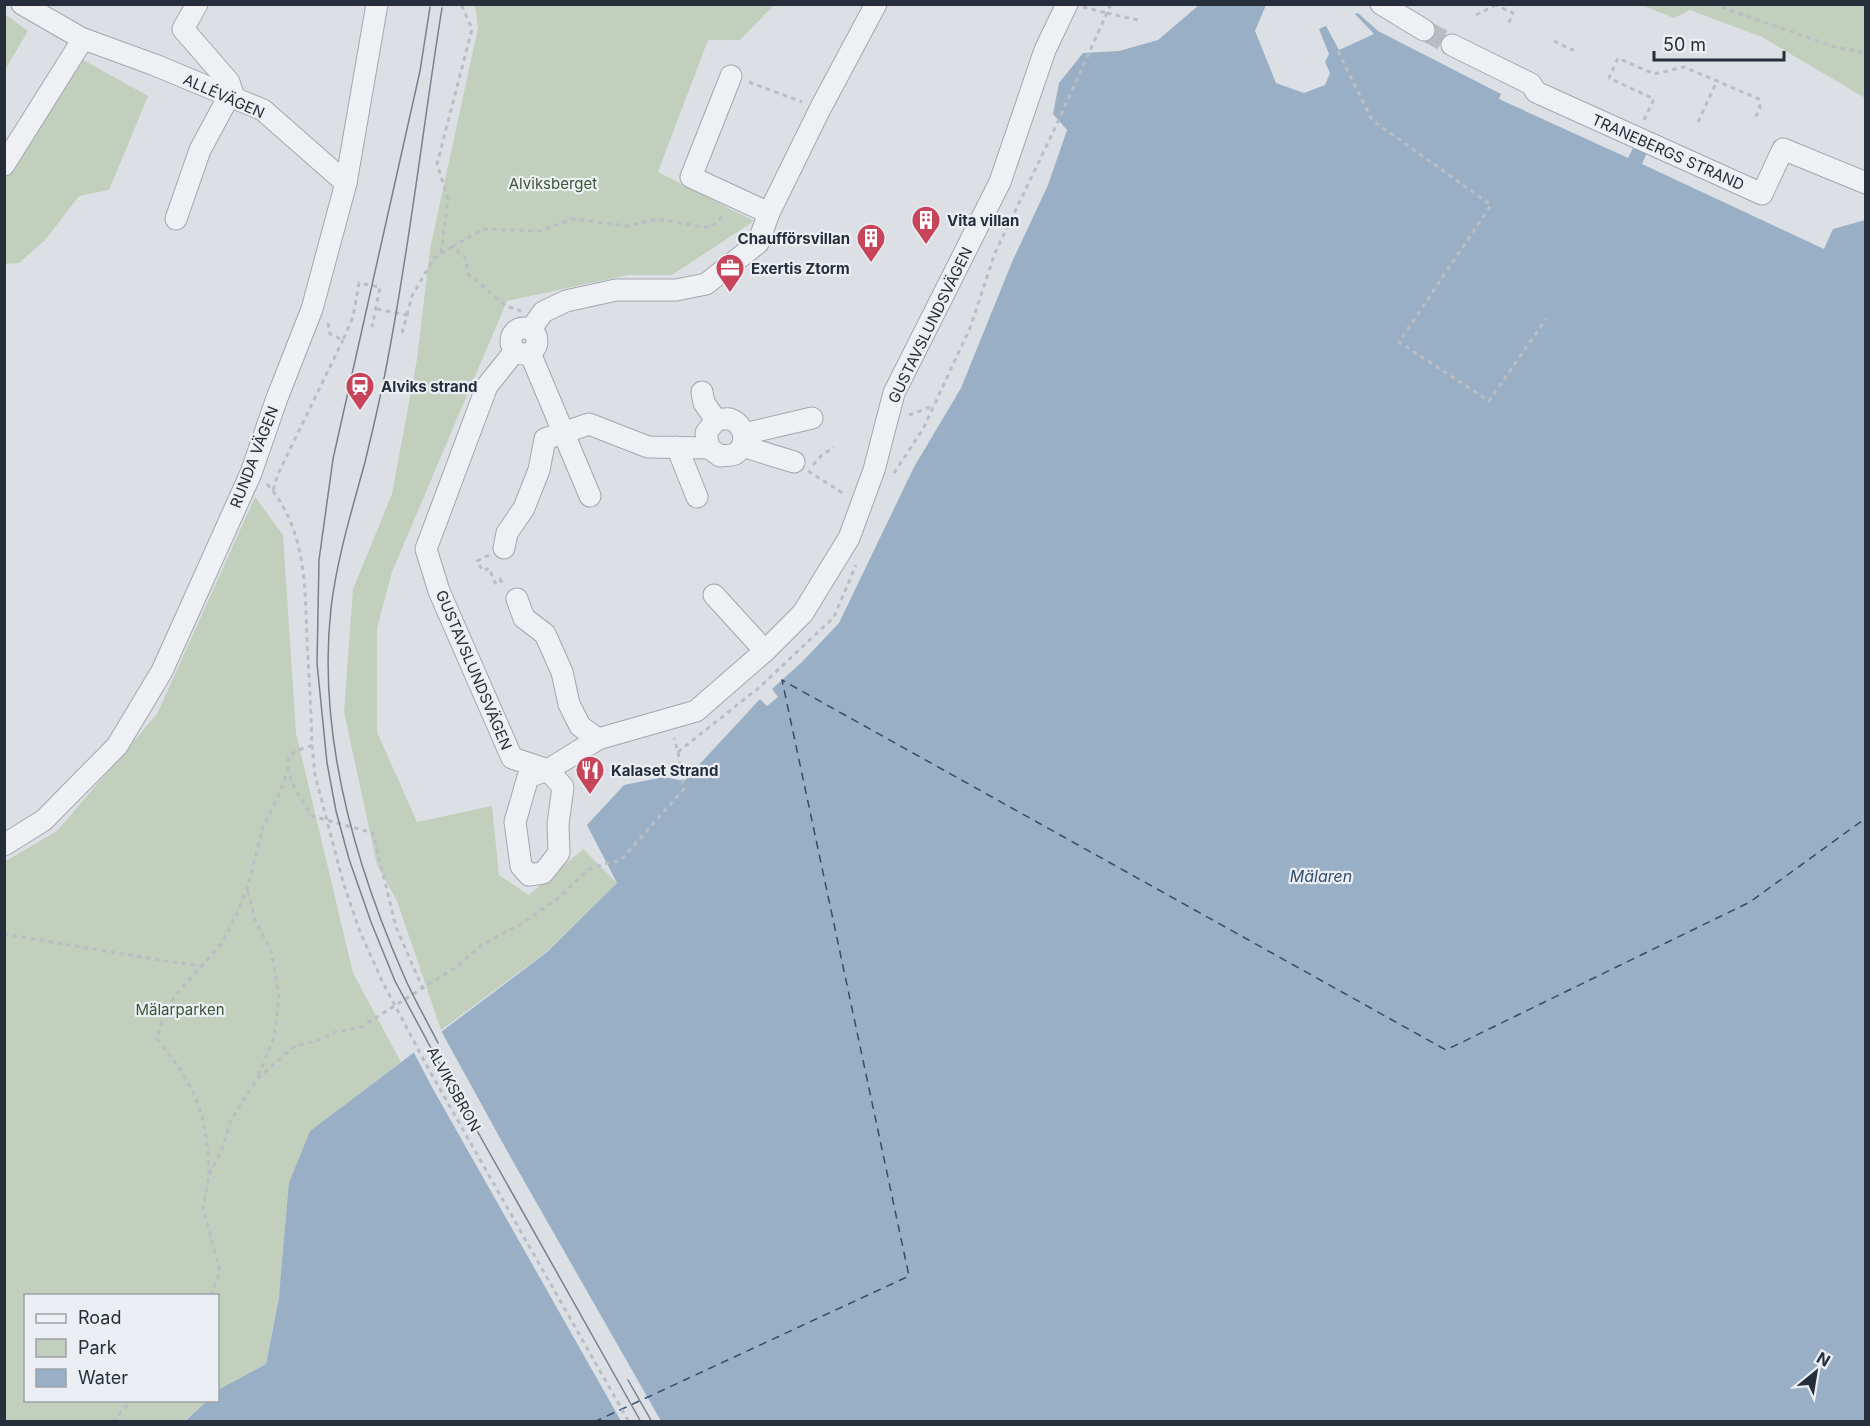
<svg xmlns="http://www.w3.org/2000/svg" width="1870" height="1426" font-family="Inter,sans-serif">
<rect width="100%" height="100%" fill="#dce0e5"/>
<g fill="#c2cfbd">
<path d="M475,5H774L740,40H708L658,172L754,221L672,275H628L507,301L392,572L377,628V732L417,822L492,806L499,875L529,895L583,849L617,883L546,952L441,1030L397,901L377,865L344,712L353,589L392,494L417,359L430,249L478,28Z"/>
<path d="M1641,5H1865V98L1762,37L1690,10L1674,18Z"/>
<path d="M5,14L28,31L5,70Z"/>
<path d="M78,57L148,96L109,190L79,196L46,239L19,263L5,264L4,170Z"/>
<path d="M255,497L283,535L296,733L353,973L401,1062L310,1131L266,1364L218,1391V1296H26V1400L207,1401L184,1421H5L4,862L57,831L157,714Z"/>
</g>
<path fill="#98afc5" d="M1199,5H1266L1255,31L1276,83L1304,93L1325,85L1330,73L1325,62L1329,54L1319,29L1326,26L1339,50L1374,34L1355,14L1358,13L1378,31L1501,94L1499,99L1628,158L1636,142L1649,148L1642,164L1824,249L1833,229L1865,220V1421L184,1422L207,1401L218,1400V1390L266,1364L279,1297L289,1183L310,1131L547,952L617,883L587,825L624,785L664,777L684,781L760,699L767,706L778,697L772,689L802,662L839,623L914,467L961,388L1012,262L1048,185L1067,130L1053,114L1059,83L1083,53L1119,51L1158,40Z"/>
<path fill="#dce0e5" d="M439,1027L511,1158L661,1421H621L433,1089L412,1049Z"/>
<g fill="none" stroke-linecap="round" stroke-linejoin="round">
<path stroke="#324e6d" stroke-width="1.5" stroke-dasharray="8 6" stroke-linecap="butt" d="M594,1422L909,1276L782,680L1446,1050L1750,902L1866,818"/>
<path stroke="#b8bcc3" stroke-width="21" stroke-dasharray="21 10" stroke-linecap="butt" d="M1424,30L1452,45"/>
<g stroke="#a2a7af" stroke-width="23">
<g id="minor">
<path d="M22,4L81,38L155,65L263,110L346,183"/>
<path d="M197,4L183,29L229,82L234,98"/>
<path d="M1381,4L1424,30"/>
<path d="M1452,45L1531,84L1536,92L1762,194L1783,149L1866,183"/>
<path d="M731,76L691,177L769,213"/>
<path d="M4,165L83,39"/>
<path d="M176,219L200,150L229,96"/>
<circle cx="524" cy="341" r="13"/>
<path d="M531,329L543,312L566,301L616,290H676L706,284L758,243L769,213L820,109L876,4"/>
<path d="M515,351L487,386L426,549L439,591L512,758L548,770L598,739L696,711L765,651L803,613L849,538L874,470L894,393L1000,182L1045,50L1067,4"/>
<path d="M530,353L590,496"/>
<path d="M702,392L704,403L716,420"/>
<path d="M744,434L812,418"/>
<path d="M742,446L794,462"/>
<path d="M677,447L697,497"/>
<path d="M504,548L507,533L524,508L539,470L545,439L589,424L648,447L709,448L720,456C724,455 731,456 735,454C749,445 745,424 730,419C726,418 720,420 716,420L706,433L709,448"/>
<path d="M714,595L765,651"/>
<path d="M517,599L524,618L545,634L562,672L569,704L580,726L598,739"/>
<path d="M548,770L563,787L558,824L559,853L543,873L529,875L521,866L515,822L528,777Z"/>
<path d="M4,845L44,820L117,746L162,671L251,473L277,398L312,309L346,183L377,4"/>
</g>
</g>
<g stroke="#babec4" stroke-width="3" stroke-dasharray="4.5 4.5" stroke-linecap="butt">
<path d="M1494,4L1513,13L1507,27"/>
<path d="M1713,4L1835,47L1866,53"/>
<path d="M1083,7L1107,13"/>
<path d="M1107,13L1138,20"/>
<path d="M1476,15L1496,5"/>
<path d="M1554,41L1572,50L1574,47"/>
<path d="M1338,51L1372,120L1491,205L1399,342L1489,401L1546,319"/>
<path d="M749,82L802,102"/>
<path d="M1644,120L1654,99L1609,78L1618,58L1654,74L1684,67L1759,99L1760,108L1754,121"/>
<path d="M1698,122L1717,81"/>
<path d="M452,247L483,229L540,231L572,219L628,226L657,219L710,228L725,214"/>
<path d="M441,253L448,199L437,164L472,29L461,4"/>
<path d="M377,309L407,315L402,333"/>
<path d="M407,315L412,296L434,258L452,247L465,257L468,274L506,306L521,311"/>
<path d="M328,323L330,334L343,340L353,317L359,283L380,287L372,327"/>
<path d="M909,415L933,406"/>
<path d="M813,465L821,456L834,447"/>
<path d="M808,471L846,495"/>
<path d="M894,473L923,429L970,328L995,253L1055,128L1111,4"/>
<path d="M267,484C306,528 305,585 307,640C309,675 311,710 312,745C307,748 299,749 294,752C275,764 304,803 312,816L373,833L396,927L423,989"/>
<path d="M273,490L278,474L343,340"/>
<path d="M489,555L477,561L483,571L489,568L495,583L500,579L504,587"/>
<path d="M678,752L761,686L834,617L856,565"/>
<path d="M248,891L255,920L271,950L279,997L274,1038L258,1076"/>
<path d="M4,934L159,960L203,966"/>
<path d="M209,1174C208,1115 195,1085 157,1039L163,1016L175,996L222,943L236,915L247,890L263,827L276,801L288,771"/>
<path d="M211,1296L220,1271L203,1207L209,1176L222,1149L231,1120L257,1079L295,1046L316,1041L336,1032L361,1027L456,967L483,944L521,924L557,899L589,869L607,863L620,861L684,789L678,752L674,738"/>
<path d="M113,1422L124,1408L133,1400"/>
</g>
<use href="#minor" stroke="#eef0f4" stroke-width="21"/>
<g stroke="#76808e" stroke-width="1.5">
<path d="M430,7L420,71L333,459L319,560L317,663L327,763L336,811L349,859L371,922L395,981L439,1063L641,1422"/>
<path d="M438,1043C427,1021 414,999 404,976C354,862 317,734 331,608C337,558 352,510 365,462C373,429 381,396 387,363C410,245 423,126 442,8"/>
<path d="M628,1380L652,1422"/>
</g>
<path stroke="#babec4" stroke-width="3" stroke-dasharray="4.5 4.5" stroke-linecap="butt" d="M312,745L315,775L343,882L359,929L382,981L428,1068L629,1422"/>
</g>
<defs>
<g id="building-pin" transform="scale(1.5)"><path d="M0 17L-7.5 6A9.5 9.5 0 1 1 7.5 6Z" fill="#c7445b" stroke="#ebeff3"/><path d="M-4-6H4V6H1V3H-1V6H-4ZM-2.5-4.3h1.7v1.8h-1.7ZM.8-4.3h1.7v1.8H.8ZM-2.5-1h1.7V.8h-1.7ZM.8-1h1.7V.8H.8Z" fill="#fff"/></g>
<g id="office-pin" transform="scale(1.5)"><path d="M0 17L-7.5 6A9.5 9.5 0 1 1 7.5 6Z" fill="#c7445b" stroke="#ebeff3"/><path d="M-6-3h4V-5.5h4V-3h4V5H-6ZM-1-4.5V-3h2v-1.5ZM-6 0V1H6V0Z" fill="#fff"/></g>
<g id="station-pin" transform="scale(1.5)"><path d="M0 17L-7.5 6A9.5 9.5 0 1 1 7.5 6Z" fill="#c7445b" stroke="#ebeff3"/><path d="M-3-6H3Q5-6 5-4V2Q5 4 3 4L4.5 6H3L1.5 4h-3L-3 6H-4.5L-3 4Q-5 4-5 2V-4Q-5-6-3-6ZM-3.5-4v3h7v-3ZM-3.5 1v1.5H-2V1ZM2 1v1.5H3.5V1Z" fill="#fff"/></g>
<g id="restaurant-pin" transform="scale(1.5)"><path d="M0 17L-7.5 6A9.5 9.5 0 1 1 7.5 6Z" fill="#c7445b" stroke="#ebeff3"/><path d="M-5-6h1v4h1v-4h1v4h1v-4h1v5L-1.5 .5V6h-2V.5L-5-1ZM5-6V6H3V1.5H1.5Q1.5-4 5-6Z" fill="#fff"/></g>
</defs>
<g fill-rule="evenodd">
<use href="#building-pin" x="926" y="220"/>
<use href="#building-pin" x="871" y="238"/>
<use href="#office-pin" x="730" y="268"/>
<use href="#station-pin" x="360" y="386"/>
<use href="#restaurant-pin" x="590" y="770"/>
</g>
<g text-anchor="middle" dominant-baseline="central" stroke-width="4.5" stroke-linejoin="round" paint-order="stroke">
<g font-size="15" fill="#262e3b" stroke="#ebeff3">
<text transform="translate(224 96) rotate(24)">ALLÉVÄGEN</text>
<text transform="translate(1668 152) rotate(24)">TRANEBERGS STRAND</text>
<text transform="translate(930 325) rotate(-64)">GUSTAVSLUNDSVÄGEN</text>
<text transform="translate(254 457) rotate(-69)">RUNDA VÄGEN</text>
<text transform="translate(474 670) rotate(67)">GUSTAVSLUNDSVÄGEN</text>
<text transform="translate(454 1089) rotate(61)">ALVIKSBRON</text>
</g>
<g font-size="15" fill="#3b5634" stroke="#ebeff3">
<text x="553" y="183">Alviksberget</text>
<text x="180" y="1009">Mälarparken</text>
</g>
<g font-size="15" font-weight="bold" fill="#262e3b" stroke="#ebeff3" text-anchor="start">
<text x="947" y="220">Vita villan</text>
<text x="850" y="238" text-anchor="end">Chaufförsvillan</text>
<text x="751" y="268">Exertis Ztorm</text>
<text x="381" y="386">Alviks strand</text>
<text x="611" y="770">Kalaset Strand</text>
</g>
<g font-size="16" font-style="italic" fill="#324e6d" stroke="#ebeff3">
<text x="1321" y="876">Mälaren</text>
</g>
</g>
<rect width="1870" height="1426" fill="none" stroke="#262e3b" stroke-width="12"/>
<rect x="24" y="1294" width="195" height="108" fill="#ebeff3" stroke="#9ca2a9" stroke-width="1.5"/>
<rect x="36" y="1314" width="30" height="9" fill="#eef0f4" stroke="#9ca2a9" stroke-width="1.5"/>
<text x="78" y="1324" font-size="18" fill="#262e3b">Road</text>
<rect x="36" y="1339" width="30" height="18" fill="#c2cfbd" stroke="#9ca2a9" stroke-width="1.5"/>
<text x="78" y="1354" font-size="18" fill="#262e3b">Park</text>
<rect x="36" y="1369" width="30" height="18" fill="#98afc5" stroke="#9ca2a9" stroke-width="1.5"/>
<text x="78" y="1384" font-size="18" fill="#262e3b">Water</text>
<g transform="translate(1816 1372) rotate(30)" stroke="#ebeff3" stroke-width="4.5" paint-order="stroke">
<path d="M0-4.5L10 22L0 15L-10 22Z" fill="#262e3b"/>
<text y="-9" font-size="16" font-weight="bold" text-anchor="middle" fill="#262e3b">N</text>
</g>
<path d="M1654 51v9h130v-9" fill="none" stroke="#262e3b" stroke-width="3"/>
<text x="1663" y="51" font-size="18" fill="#262e3b" stroke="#ebeff3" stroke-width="4.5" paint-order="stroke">50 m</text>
</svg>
